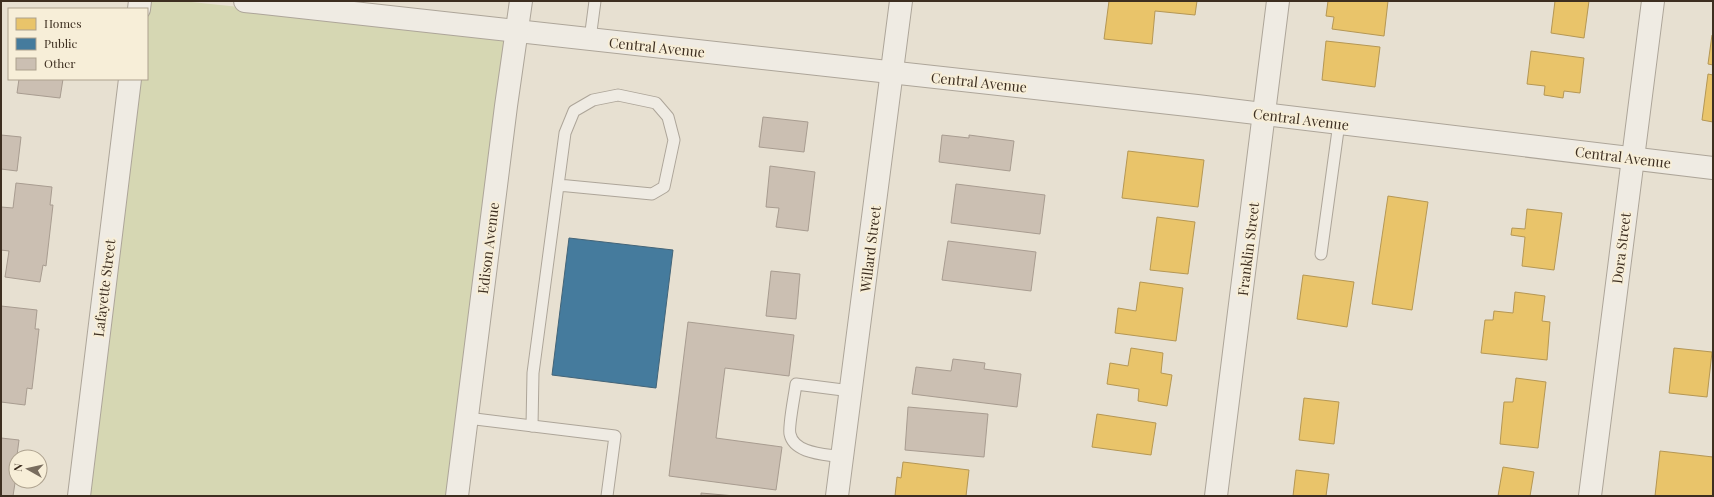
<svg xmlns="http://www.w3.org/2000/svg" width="1714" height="497" font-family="'Playfair Display',serif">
<rect width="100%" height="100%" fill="#e7e0d1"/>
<path fill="#d6d7b3" d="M144,1H182L510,35L452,496H84L135,79H147V9Z"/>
<g fill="#e9c46a" stroke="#b59754">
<path d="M1109,1H1197L1195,15L1155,11L1152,44L1104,39Z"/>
<path d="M1328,1H1388L1384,36L1332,29L1334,17L1326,16Z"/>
<path d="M1555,1H1589L1584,38L1551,33Z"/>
<path d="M1712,35H1713V65L1708,64Z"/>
<path d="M1326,41L1380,47L1375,87L1322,80Z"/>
<path d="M1531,51L1584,58L1580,93L1564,91L1563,98L1544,95L1545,86L1527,84Z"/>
<path d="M1708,74L1713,75V122L1702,120Z"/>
<path d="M1128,151L1204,160L1198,207L1122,198Z"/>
<path d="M1388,196L1428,202L1412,310L1372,304Z"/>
<path d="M1527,209L1562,213L1554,270L1522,266L1525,237L1511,235L1512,228L1525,229Z"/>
<path d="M1157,217L1195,222L1188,274L1150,270Z"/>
<path d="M1303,275L1354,282L1347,327L1297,319Z"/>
<path d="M1140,282L1183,288L1176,341L1115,333L1118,308L1136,311Z"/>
<path d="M1515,292L1545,296L1542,321L1550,322L1547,360L1481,353L1485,320H1493L1494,311L1513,313Z"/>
<path d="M1131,348L1163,353L1161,373L1172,375L1167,406L1138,401L1139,389L1107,384L1110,363L1128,366Z"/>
<path d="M1674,348L1712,352L1707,397L1669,393Z"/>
<path d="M1516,378L1546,382L1538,448L1500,444L1504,402H1513Z"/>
<path d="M1304,398L1339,402L1334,444L1299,440Z"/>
<path d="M1097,414L1156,423L1151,455L1092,447Z"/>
<path d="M1660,451L1713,457V496H1655Z"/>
<path d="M903,462L969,470L966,496H895L897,477L901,478Z"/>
<path d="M1503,467L1534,472L1530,496H1498Z"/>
<path d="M1296,470L1329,474L1326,496H1293Z"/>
</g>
<path fill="#457b9d" stroke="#436478" d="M569,238L673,250L656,388L552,375Z"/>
<g fill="#cbbfb2" stroke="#a89c90">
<path d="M19,79H63L60,98L17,93Z"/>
<path d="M763,117L808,122L804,152L759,147Z"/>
<path d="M1,135L21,137L17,171L1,169Z"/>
<path d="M942,135L969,138V135L1014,141L1010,171L939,162Z"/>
<path d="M770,166L815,172L808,231L776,227L779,208L766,207Z"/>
<path d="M16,183L52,187L50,205H53L46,266L43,265L40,282L5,277L9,251L1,250V207L13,208Z"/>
<path d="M956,184L1045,195L1040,234L951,223Z"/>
<path d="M948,241L1036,252L1031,291L942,280Z"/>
<path d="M771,271L800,274L796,319L766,316Z"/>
<path d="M1,306L37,310L35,329H39L32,389L27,388L25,405L1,402Z"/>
<path d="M688,322L794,335L789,376L725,368L716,438L782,447L776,490L669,476Z"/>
<path d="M953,359L985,363L984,369L1021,374L1017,407L912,394L916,367L951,371Z"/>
<path d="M908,407L988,414L984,457L905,450Z"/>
<path d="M1,438L19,440L16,463V481H18V484L15,483L13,496H1Z"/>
<path d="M701,493L735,496H701Z"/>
</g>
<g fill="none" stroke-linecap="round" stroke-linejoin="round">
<g stroke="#ada599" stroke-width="13">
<g id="service">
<path d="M590,39L595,1"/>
<path d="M1321,254L1339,123"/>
<path d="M467,418L615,436L607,496"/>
<path d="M532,426L533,373L565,133L574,111L593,100L618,95L656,103L668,117L674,140L664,187L652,194L558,185"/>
<path d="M841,457C826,454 794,454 790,434C788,427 795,393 796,384L851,391"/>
</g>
</g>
<g stroke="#ada599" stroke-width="24">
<g id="minor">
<path d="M139,9L140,1"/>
<path d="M79,496L130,79"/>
<path d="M837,496L901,1"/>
<path d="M1216,496L1278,1"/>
<path d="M1590,496L1653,1"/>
</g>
</g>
<g stroke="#ada599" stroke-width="24">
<g id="tertiary">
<path d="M245,1L1197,106L1713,168"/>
<path d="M457,496L506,106L521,1"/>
</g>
</g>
<use href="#service" stroke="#efebe3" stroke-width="11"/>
<use href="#minor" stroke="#efebe3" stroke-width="22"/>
<use href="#tertiary" stroke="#efebe3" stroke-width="22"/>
</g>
<g text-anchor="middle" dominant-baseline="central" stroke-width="4" stroke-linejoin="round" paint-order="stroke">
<g font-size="14" fill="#3d2e20" stroke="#f7eed8">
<text transform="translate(657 47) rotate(6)">Central Avenue</text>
<text transform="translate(979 82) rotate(6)">Central Avenue</text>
<text transform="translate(1301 119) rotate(7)">Central Avenue</text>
<text transform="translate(1623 157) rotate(7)">Central Avenue</text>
<text transform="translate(488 248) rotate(-83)">Edison Avenue</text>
<text transform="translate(1621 248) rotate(-83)">Dora Street</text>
<text transform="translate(870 249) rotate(-83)">Willard Street</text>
<text transform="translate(1248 249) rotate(-83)">Franklin Street</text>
<text transform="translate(104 288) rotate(-83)">Lafayette Street</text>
</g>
</g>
<rect width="1714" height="497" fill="none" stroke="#3d2e20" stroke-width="4"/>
<rect x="8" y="8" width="140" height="72" fill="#f7eed8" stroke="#ada18e"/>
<rect x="16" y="18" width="20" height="12" fill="#e9c46a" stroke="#ada18e"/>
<text x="44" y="28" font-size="12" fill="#3d2e20">Homes</text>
<rect x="16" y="38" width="20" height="12" fill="#457b9d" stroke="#ada18e"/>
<text x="44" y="48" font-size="12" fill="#3d2e20">Public</text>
<rect x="16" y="58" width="20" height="12" fill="#cbbfb2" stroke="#ada18e"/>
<text x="44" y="68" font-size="12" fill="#3d2e20">Other</text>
<g transform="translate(28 469) rotate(278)"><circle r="19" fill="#f7eed8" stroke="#ada18e"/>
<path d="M0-3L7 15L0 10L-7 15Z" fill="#786c5e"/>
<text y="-6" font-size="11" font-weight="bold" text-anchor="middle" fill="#3d2e20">N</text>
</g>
</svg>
